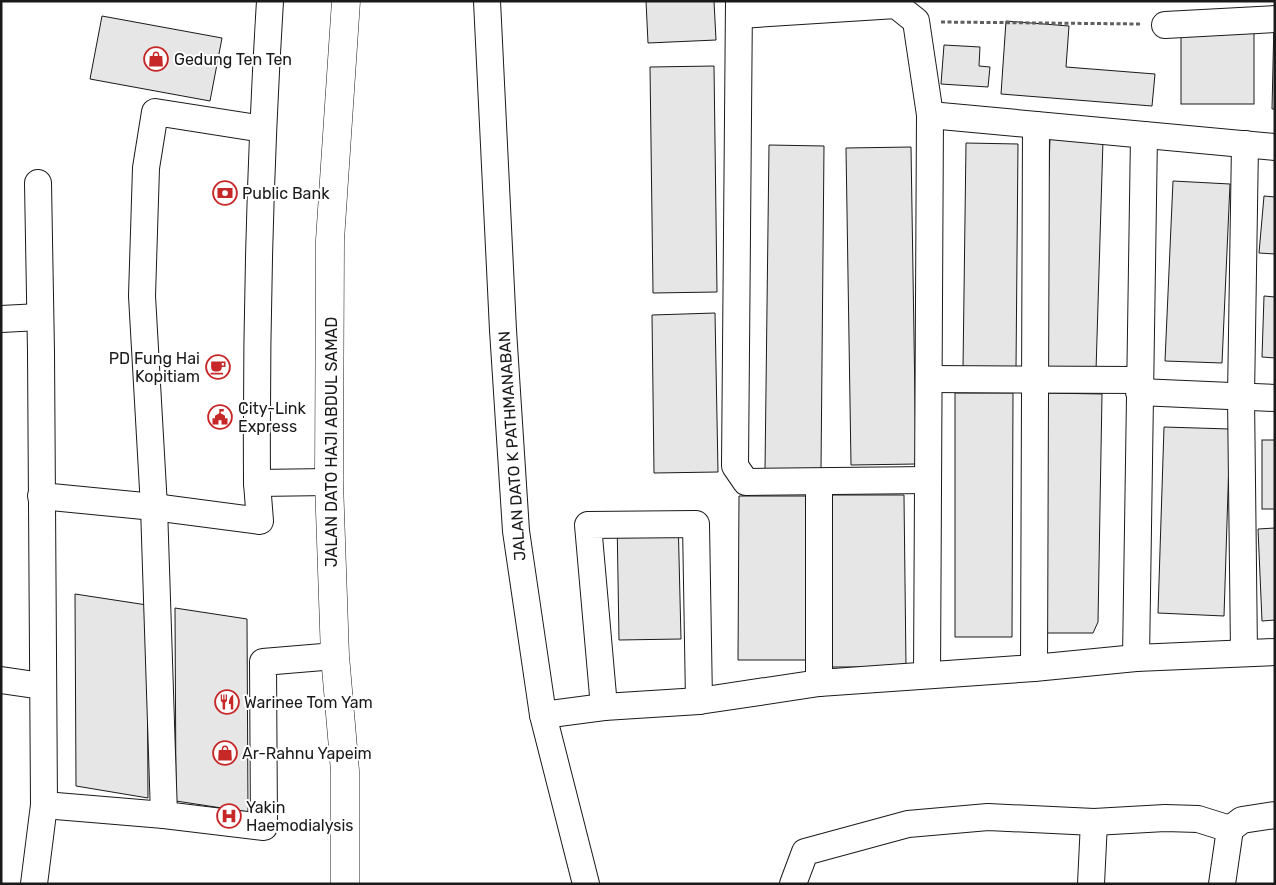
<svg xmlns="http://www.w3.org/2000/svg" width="1276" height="885" font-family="Rubik,sans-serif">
<rect width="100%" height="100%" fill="#fff"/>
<g fill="#e6e6e6" stroke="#1a1a1a">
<path d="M646,1H714L716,40L648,43Z"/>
<path d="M102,16L222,38L210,101L90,79Z"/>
<path d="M1006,21L1069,26L1066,67L1155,74L1152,106L1001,94Z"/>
<path d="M1274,21H1275V109H1272Z"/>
<rect x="1181" y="31" width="73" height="73"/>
<path d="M944,45L980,47L979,66L990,67L988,87L941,84Z"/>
<path d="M714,66L717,292L653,293L650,67Z"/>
<path d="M1050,138L1103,140L1096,371L1042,369Z"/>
<path d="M966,143L1018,144L1016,369L963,368Z"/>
<path d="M769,145L824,146L821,470H765Z"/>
<path d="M911,147L916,464L851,465L846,148Z"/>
<path d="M1173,181L1230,184L1222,363L1165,361Z"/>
<path d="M1264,196L1275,197V254L1259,253Z"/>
<path d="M1264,296L1275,297V358L1262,357Z"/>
<path d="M715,313L718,472L654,473L652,315Z"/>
<path d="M955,393H1013L1012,637H955Z"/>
<path d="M1046,393L1102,394L1098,622L1093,633H1044Z"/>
<path d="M1164,427L1230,429L1224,616L1158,613Z"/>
<rect x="1262" y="440" width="13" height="69"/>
<path d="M830,495H904L906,667H832Z"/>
<path d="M739,496H807V660H738Z"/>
<path d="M678,516L681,639L619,640L617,518Z"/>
<path d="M1275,528V620L1262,621L1258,529Z"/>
<path d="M75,594L147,605L148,798L76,786Z"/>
<path d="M175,608L247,619L248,812L176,801Z"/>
</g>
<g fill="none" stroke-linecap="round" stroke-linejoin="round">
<g stroke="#1a1a1a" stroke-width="28">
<g id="minor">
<path d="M270,1C260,162 256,322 257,483L329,482"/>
<path d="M487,1L503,330L516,531L543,715L586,884"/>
<path d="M739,1L735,466L746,482L928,480"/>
<path d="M740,15L896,5L916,21L930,115L927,675"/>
<path d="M1165,25L1275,19"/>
<path d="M930,115L1275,147"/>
<path d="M1,319L40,317"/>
<path d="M929,379L1140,380"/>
<path d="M1139,392L1275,398"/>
<path d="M819,483V683"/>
<path d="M41,496L154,507L260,521L257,483"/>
<path d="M1244,653L1241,397L1245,144"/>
<path d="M1136,658L1144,135"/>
<path d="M1034,668L1036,125"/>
<path d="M1,680L42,686"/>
<path d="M604,707L588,525L696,524L699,701"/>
<path d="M543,715L604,707L699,701L819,683L1034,668L1136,658L1275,652"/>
<path d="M44,805L164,815L264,827L263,662L335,656"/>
<path d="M164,815L154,507L142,296L146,168L155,112L263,129"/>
<path d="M34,884L44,805L41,352L38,183"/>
<path d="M793,884L805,852L908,824L988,817L1094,822L1165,818L1198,819L1230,829L1242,820L1275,815"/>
<path d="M1091,884L1094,822"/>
<path d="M1222,884L1230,829"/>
</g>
</g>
<g stroke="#1a1a1a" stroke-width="29">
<path id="major" d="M345,884V771L335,656L329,482L330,240L346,1"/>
</g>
<path stroke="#5f5f5f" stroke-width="3" stroke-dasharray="4 2.5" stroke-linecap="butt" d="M941,22L1142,24"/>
<use href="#minor" stroke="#fff" stroke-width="26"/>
<use href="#major" stroke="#fff" stroke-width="28"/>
</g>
<defs>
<g id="shop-ring" transform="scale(1.25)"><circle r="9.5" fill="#fff" stroke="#c62828" stroke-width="1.5"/><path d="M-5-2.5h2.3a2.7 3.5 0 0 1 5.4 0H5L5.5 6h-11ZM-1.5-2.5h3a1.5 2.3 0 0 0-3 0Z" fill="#c62828"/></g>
<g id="bank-ring" transform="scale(1.25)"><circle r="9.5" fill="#fff" stroke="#c62828" stroke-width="1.5"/><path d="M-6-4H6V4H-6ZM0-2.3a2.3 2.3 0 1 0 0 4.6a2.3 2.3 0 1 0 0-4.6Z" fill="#c62828"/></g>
<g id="cafe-ring" transform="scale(1.25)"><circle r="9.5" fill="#fff" stroke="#c62828" stroke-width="1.5"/><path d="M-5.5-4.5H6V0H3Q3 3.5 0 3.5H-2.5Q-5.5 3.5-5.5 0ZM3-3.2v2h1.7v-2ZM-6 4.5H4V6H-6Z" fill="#c62828"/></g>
<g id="civic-ring" transform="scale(1.25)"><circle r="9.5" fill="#fff" stroke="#c62828" stroke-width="1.5"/><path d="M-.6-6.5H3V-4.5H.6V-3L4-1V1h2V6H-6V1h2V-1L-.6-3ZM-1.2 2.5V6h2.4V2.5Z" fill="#c62828"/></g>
<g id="restaurant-ring" transform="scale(1.25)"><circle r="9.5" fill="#fff" stroke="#c62828" stroke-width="1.5"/><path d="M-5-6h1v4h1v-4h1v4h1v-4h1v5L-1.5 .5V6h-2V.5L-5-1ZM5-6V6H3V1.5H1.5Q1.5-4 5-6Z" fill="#c62828"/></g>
<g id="hospital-ring" transform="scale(1.25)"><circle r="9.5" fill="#fff" stroke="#c62828" stroke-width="1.5"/><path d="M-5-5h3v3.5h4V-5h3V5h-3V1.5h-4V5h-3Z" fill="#c62828"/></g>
</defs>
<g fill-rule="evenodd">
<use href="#shop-ring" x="156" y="59"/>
<use href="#bank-ring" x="225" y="193"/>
<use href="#cafe-ring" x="218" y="367"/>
<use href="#civic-ring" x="220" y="417"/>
<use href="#restaurant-ring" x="227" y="702"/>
<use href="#shop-ring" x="225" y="753"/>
<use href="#hospital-ring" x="229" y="816"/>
</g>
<g text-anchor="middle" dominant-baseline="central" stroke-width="4" stroke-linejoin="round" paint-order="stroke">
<g font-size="16" fill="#1a1a1a" stroke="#fff" text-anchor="start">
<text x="174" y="59">Gedung Ten Ten</text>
<text x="242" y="193">Public Bank</text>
<text x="200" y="358" text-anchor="end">PD Fung Hai<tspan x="200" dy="18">Kopitiam</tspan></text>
<text x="238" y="408">City-Link<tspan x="238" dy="18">Express</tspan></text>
<text x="244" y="702">Warinee Tom Yam</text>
<text x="242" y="753">Ar-Rahnu Yapeim</text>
<text x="246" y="807">Yakin<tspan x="246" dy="18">Haemodialysis</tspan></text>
</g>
<g font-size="16" fill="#1a1a1a" stroke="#fff">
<text transform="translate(331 442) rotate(-90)">JALAN DATO HAJI ABDUL SAMAD</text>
<text transform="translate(512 446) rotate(-94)">JALAN DATO K PATHMANABAN</text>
</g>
</g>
<rect width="1276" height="885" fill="none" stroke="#1a1a1a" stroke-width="5"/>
</svg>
